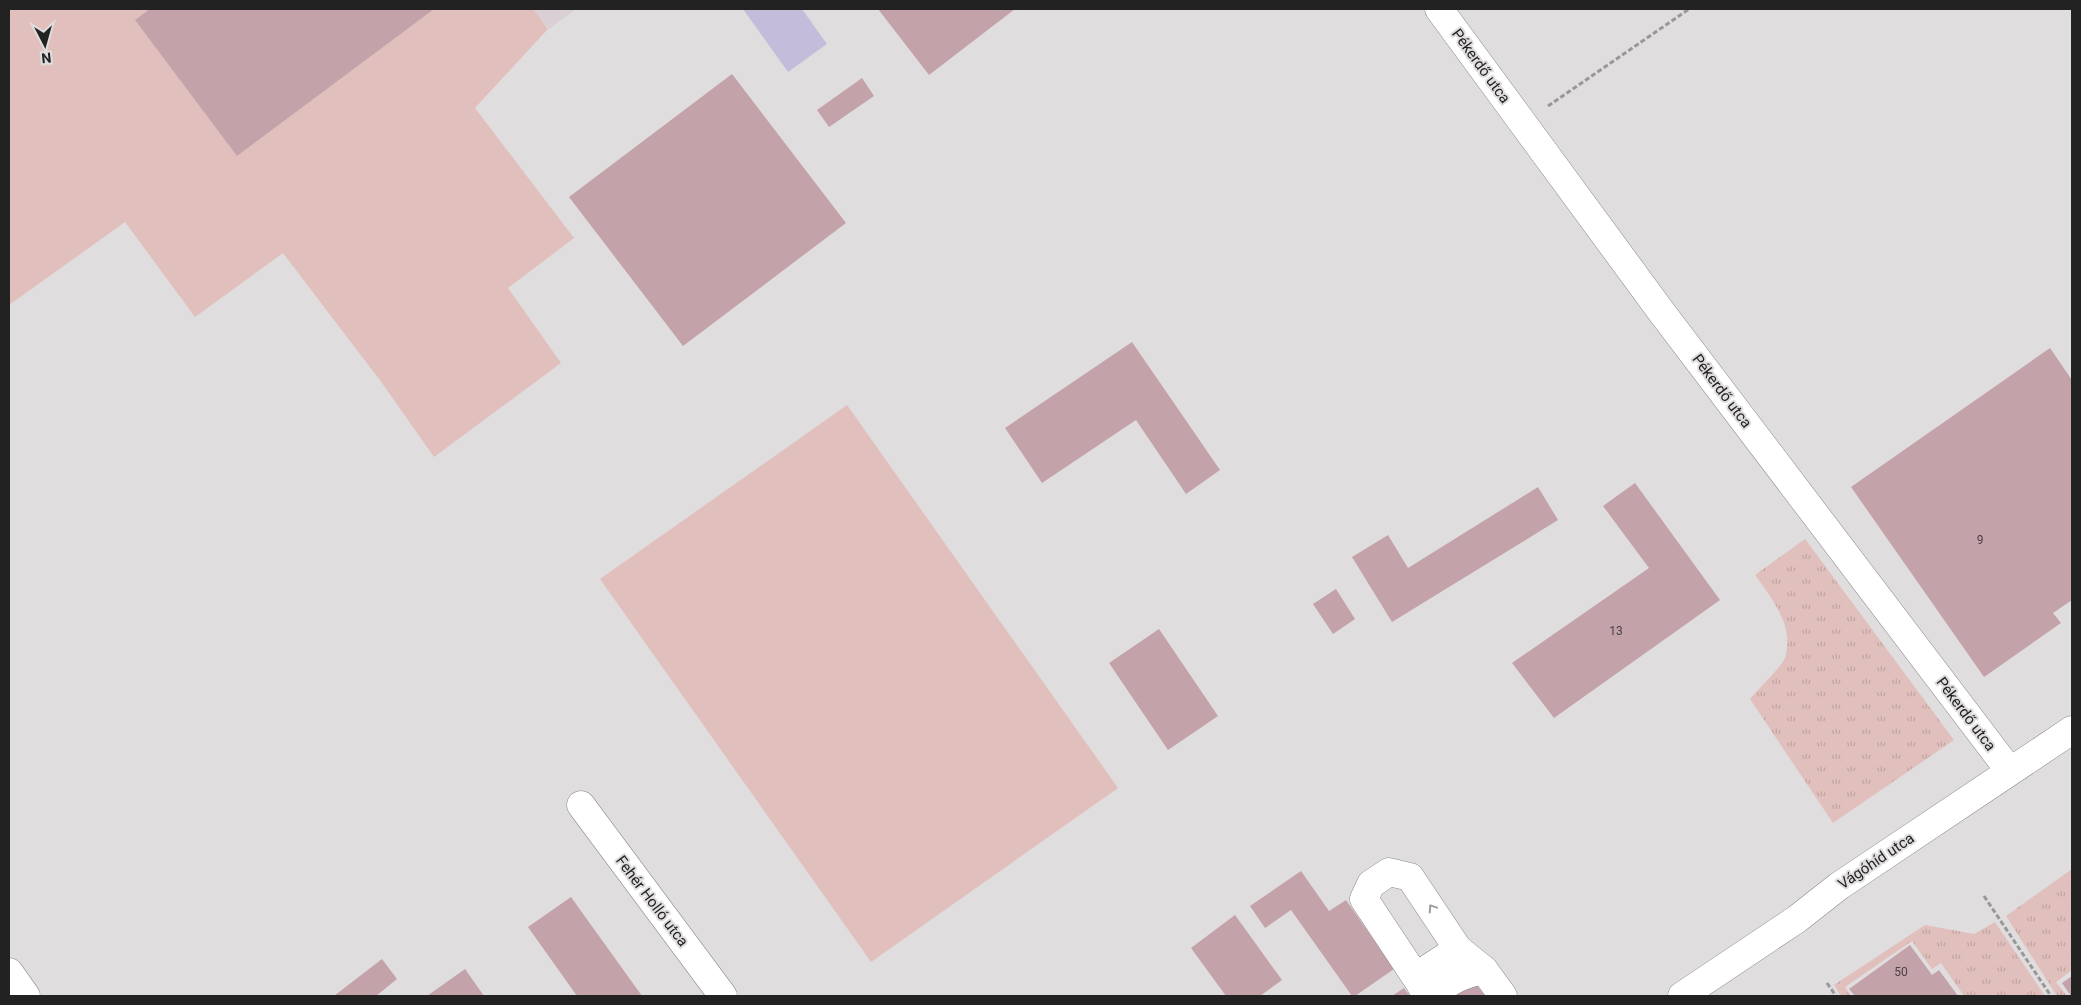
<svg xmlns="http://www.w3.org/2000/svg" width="2081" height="1005" font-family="Roboto,sans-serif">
<defs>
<pattern id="grass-tufts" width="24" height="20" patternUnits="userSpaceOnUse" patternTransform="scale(1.25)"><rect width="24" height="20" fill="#e1bfbc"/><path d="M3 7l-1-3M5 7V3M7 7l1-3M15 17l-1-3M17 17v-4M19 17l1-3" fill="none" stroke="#c1a4a1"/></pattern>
</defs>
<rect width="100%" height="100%" fill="#e0dddf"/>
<path fill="#d9cfd5" d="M533,9H576L549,29Z"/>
<g fill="url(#grass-tufts)">
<path d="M1805,539L1954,740L1833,823L1750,699C1756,691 1783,665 1785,658C1795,626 1772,599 1755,575Z"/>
<path d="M2072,869V970L2056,982L2067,996H2057L2006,916Z"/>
<path d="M1995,922L2045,996H1964L1941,963L1932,969L1912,941L1845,987L1851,996H1841L1834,985L1925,925L1974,934Z"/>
</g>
<g fill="#e1bfbc">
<path d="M9,9H533L548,29L475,108L574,238L508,288L561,363L434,457L382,383L283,253L195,317L125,222L9,305Z"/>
<path d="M847,405L1118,788L871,962L600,579Z"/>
</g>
<path fill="#c3bddb" d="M743,9H802L827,44L788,72Z"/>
<g fill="#c4a2aa">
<path d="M150,9H434L237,156L135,20Z"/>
<path d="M878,9H1015L929,75Z"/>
<path d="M732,74L846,223L683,346L569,197Z"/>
<path d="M862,78L874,96L829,127L817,110Z"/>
<path d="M1132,342L1220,470L1186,494L1136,420L1042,483L1005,428Z"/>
<path d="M2050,348L2072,380V600L2053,613L2061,623L1984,677L1851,487Z"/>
<path d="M1635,483L1720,600L1554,718L1512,663L1649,568L1603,506Z"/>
<path d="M1538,487L1558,520L1392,622L1352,557L1388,535L1408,568Z"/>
<path d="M1336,589L1355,619L1333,634L1313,604Z"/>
<path d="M1159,629L1218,716L1168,750L1109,663Z"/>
<path d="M1301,871L1329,911L1346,900L1394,969L1355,996H1352L1291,910L1265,928L1250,906Z"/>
<path d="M571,897L642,996H577L528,927Z"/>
<path d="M1235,915L1282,980L1260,996H1226L1191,948Z"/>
<path d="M1910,945L1932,975L1939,970L1958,996H1855L1849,989Z"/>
<path d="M382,959L397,979L376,996H334Z"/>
<path d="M465,969L484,996H427Z"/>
<path d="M2072,976V996H2071L2062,983Z"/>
<path d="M1473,980L1485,996H1449Z"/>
<path d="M1404,988L1410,996H1392Z"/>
</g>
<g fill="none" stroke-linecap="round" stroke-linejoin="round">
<g stroke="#8b888a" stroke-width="29">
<g id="minor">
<path d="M1439,9L1660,310L2009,770"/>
<path d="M581,805L723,996"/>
<path d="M9,972L26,996"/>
<path d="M1421,985L1364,899L1371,884L1389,872L1410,877L1458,949"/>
<path d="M1427,996L1421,985L1429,968L1458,949L1484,970"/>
<path d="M1436,996C1445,981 1467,973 1484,970L1503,996"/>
<path d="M1682,996L1797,919L1839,886L2072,730"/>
</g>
</g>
<g stroke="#999798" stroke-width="3" stroke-dasharray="5 2.5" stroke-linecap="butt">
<path d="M1548,106L1689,9"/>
<path d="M1984,896L2051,996"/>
<path d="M1827,983L1836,996"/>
</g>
<use href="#minor" stroke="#fff" stroke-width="28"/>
</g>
<defs><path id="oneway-chevron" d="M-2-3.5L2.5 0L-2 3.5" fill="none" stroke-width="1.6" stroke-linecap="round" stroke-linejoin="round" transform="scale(1.25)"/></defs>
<use stroke="#9c9c9c" href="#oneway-chevron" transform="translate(1432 908) rotate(-124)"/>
<g text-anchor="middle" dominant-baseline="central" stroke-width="4" stroke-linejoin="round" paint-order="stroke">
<g font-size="12" fill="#4b4245">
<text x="1980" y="540">9</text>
<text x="1616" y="631">13</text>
<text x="1901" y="972">50</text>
</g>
<g font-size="15" fill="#232223" stroke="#e0dddf">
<text transform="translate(1481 66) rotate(54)">Pékerdő utca</text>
<text transform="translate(1722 391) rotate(53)">Pékerdő utca</text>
<text transform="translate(1966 714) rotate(53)">Pékerdő utca</text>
<text transform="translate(1876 861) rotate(-34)">Vágóhíd utca</text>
<text transform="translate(652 901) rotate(53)">Fehér Holló utca</text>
</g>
</g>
<rect width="2081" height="1005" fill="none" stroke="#232223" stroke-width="20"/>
<g transform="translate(45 45) rotate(174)" stroke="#e0dddf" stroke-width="4" paint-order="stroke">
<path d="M0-4L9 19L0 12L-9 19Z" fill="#232223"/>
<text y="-8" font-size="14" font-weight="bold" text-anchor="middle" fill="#232223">N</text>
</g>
</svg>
